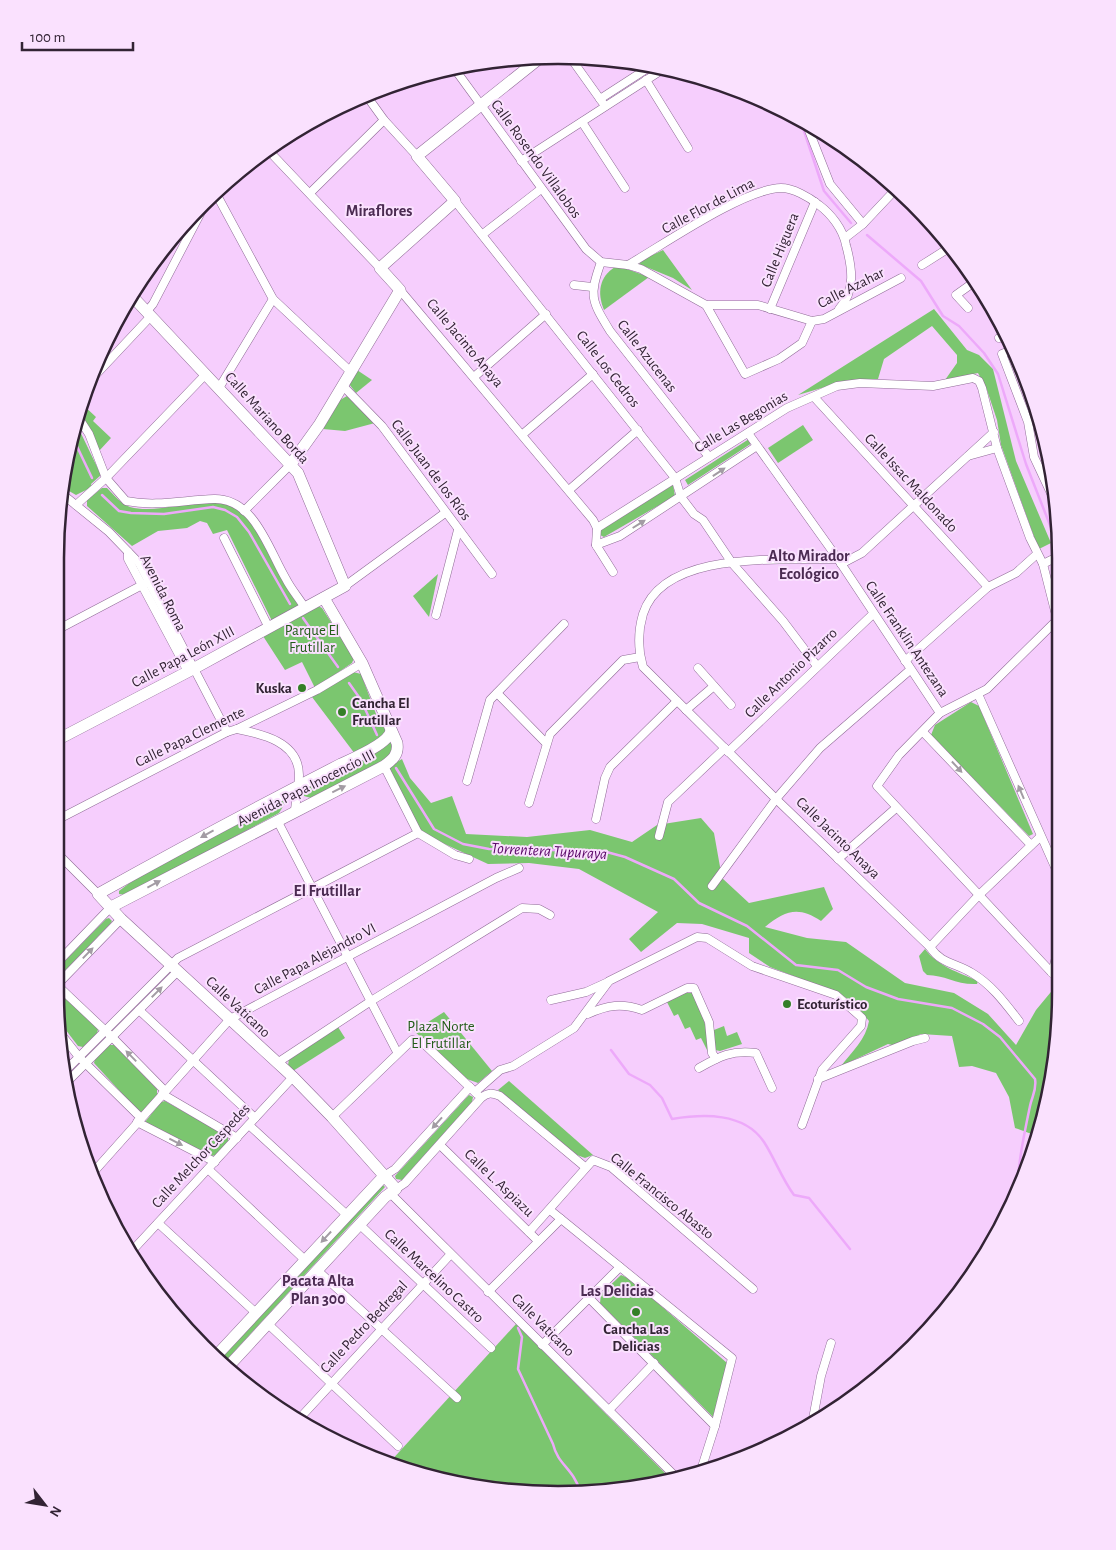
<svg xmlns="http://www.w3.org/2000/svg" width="1116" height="1550" font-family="'Alegreya Sans',sans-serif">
<rect width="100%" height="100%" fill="#f6cefd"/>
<g fill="#7bc66f">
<path d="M663,250L692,290L673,278L639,264L642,260Z"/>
<path d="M615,267L624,268L649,277L604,310C597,293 599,277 615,267Z"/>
<path d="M934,309L967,350L979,355L993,369L1016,461L1051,543L1039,549L1037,545L1001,445L997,420L987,390L978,373L945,380L957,363V355L932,326L884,359L878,379L842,382L798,395Z"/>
<path d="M357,370L372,380L356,393L349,384Z"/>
<path d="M347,396L375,423L345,431L323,429L340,400Z"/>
<path d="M82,404L96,417L93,421L111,438L99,451L94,436L79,411Z"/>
<path d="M76,423L101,475L91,484L92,487L76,495L62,487L65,460Z"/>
<path d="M803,425L813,440L778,463L768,448Z"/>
<path d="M749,439L752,443L688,485L685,480Z"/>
<path d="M673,485L675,496L604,537L600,535V529Z"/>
<path d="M102,488H107C114,495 121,504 130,507C162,516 209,491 236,509C260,525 270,558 284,582C289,591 295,599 301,608L273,623L227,530L213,534L207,523L200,521L187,528L158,531L132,546L87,506V500Z"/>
<path d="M438,574L429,617L413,596Z"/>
<path d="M318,606L322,608L354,658L352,663L315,688L302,662L285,670L263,636Z"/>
<path d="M353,672L361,674L376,714L387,733L355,754L312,697Z"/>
<path d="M971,702L979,706L1033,834L1029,836L931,735L935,725Z"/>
<path d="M392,741L394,746L387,759L311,798L304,796L302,790Z"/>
<path d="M402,759L410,778L431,803L452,796L466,834L527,837L590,830L632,842L657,825L701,818L714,833L722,878L749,903L824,887L833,909L821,921C799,906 785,910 765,927L807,938L846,942L905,983L954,993L988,1014L1016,1045L1036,1010L1060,981V1025L1044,1122L1037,1136L1015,1128L1009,1097L996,1073L972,1066L959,1067L952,1036L921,1034L896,1046L888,1044L841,1066C852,1052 866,1039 869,1021L854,1003L840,994L770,967L749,953V938L702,924L677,923L641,952L629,939L658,912L579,869L529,863L488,864L436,840L420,830L388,770L390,766Z"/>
<path d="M289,797L279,813L126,895L119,894V891L136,878Z"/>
<path d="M109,918L112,921L110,924L55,981V971L106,919Z"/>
<path d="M925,949C937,966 960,973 978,981L977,984C956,985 945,975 927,975L923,971L919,956Z"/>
<path d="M57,990L98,1029L97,1034L83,1047L78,1046L59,1021L55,992Z"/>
<path d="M685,993H692C705,1010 707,1034 709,1054L701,1038L696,1040L690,1027L685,1029L678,1014L674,1016L667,1002Z"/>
<path d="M444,1012L492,1071L478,1083L467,1079L414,1031Z"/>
<path d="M724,1026L727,1036L737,1032L742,1044L720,1051L715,1050L714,1030Z"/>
<path d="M338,1027L345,1038L293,1071L288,1066L289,1058Z"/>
<path d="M109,1045H114L157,1089V1095L142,1112L138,1111L94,1063L95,1059Z"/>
<path d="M509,1081L593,1155L585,1158L577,1155L498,1090Z"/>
<path d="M469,1095L473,1097L472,1102L402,1180L396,1179L395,1176Z"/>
<path d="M165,1101L225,1135L228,1138V1143L217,1155L211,1156L145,1122L161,1102Z"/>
<path d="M381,1183L385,1187L222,1365L218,1360Z"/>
<path d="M621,1275L630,1279L727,1363L713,1417L600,1303L601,1294Z"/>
<path d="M516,1324L670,1478L624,1491H492L428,1478L389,1463Z"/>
</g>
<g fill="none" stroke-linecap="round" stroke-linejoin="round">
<g stroke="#eda9fa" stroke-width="2.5">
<path d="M800,119L824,191L851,223"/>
<path d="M867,235L921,281L943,316L959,326L984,353L998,374L1026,464L1057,543"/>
<path d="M72,436L92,478"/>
<path d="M102,495L119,511L131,513L164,514L213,507L225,510L237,517L249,532L290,604"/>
<path d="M303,618L338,667"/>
<path d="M349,683L361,700L377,735"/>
<path d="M396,768L434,829L463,844L489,849L603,851L625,857L674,879L699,903L747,926L796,965L838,970L866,987L898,999L952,1008L983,1024L1000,1037L1035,1079C1037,1090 1032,1096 1030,1106C1024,1135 1018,1163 1017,1192"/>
<path d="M611,1050L629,1074L650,1085L662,1098L672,1119C703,1114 744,1112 764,1142C775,1159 782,1179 794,1195L809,1198L850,1249"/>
<path d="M518,1328L522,1337L518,1369L553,1444C558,1465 573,1468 580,1491"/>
</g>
<g stroke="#906c97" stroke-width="9">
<g id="street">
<path d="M570,57L605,106"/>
<path d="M454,68L586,249L601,262L628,265L641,269L706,305H758L812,321L824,319L901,278"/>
<path d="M646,80L688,148"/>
<path d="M366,95L384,120L417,156"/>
<path d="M600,99L651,66"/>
<path d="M582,122L625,188"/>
<path d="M806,123L830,184L863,224"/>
<path d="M268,150L380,268"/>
<path d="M521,161L665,68"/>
<path d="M310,193L384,120"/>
<path d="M212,194L219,199L273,299L351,372"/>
<path d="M455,201L675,478L681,497L694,514L703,520L732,563L783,621L817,666"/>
<path d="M912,204L952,246L922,265"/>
<path d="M483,234L541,189"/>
<path d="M845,238L863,224L896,189"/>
<path d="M601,262C589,296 591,300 610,331L709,457"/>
<path d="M628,265C663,245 743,189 781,188C793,188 809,197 819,205C831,214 843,229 846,245C852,267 856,291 839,309"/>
<path d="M574,285L592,287"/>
<path d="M400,290L593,520L597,528L596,545L613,572"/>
<path d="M706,305L745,374L779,359L802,343L812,321"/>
<path d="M968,308L956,295L977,280"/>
<path d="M770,309L815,202"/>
<path d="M147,311L153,304L209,197"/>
<path d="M999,338L1006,335"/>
<path d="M1014,349L1002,354L1028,422L1034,457L1057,506"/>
<path d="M474,377L546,314"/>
<path d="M88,383L151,316"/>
<path d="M342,385L382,426L492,574"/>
<path d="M219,388L273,299"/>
<path d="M814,397L988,587"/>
<path d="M78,417L89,434L106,478L126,501C156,507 184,500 214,499C255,498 269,551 286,579C291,589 299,598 305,608"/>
<path d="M748,433L838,559L940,713"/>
<path d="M523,434L593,374"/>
<path d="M968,456L997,448"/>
<path d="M569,490L638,430"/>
<path d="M61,493L109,532L139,563L227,732"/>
<path d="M76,505L106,478L206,374"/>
<path d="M244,511L291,464"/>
<path d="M597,528L787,408L837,386L860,383L933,386L973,378L979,381L982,388L997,448L1030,538L1043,564L1057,619"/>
<path d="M224,538L269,628"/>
<path d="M596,545L620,536L757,446"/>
<path d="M128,552V559L185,666L193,669"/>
<path d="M838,559C782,561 664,549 643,614C638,631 638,650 643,667L776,799L930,947C941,964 956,963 972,973C992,985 1005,1003 1019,1021"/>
<path d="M841,564L862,553L994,432"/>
<path d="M1043,564L1057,557"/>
<path d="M345,586L445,513"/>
<path d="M436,615L458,530"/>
<path d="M55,631L146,583"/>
<path d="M905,661L988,587L1016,573L1037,554"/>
<path d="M698,668L731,705"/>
<path d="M497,693L546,743"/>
<path d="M978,694L1059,876"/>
<path d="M686,710L714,686"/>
<path d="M237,729C262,734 299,742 299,775C299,786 296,799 295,810"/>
<path d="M923,732L1031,845"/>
<path d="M728,752L873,614"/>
<path d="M384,766L418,833L455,855L469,859"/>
<path d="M467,781L490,700L564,624"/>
<path d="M529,803L550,734L623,660L640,657"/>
<path d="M596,819L605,778L610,767L677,701"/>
<path d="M277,820L397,1052"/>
<path d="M55,821L227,732L237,729L317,690L362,663"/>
<path d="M659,836L668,802L725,748"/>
<path d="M55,851L98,894"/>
<path d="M838,859L896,808"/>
<path d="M712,886L776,799L820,748L910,670"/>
<path d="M930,947L978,896L1040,837"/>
<path d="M55,965L111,907"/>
<path d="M1052,973L877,786L899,755L940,713L987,689L1057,620"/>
<path d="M1052,973L1059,946"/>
<path d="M57,985L112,1037L165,1091"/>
<path d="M55,987L121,919"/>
<path d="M551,1000L586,992L608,982"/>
<path d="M139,1010L255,1118"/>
<path d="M588,1014C607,1005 622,1003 642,1010L687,988H694L709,1022L712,1053L716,1059"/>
<path d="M60,1033L79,1057L141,1118"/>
<path d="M277,1063L371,1001L522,908L539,909L550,915"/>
<path d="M699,1068C720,1056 732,1050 756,1053L772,1088"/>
<path d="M65,1071L178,958L418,833"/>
<path d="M818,1079L913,1041L925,1038"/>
<path d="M67,1082L177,972"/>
<path d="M475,1092L500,1070L513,1066L574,1028L609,981L697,937L707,938L752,966L836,995L862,1018L861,1026L822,1070L802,1125"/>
<path d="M162,1094L237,1138"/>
<path d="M332,1117L412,1040L422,1042L477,1094"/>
<path d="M137,1122L215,1162"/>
<path d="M249,1125L347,1215"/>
<path d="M440,1145L538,1241"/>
<path d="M208,1169L305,1260"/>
<path d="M90,1176L230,1019L496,878L519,868"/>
<path d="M384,1176L395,1169L470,1087"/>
<path d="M396,1189L405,1183L481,1098C488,1092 492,1093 500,1096L585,1167"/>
<path d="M390,1193L676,1477"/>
<path d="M550,1210L732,1358L715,1426L701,1470"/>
<path d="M158,1223L256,1313"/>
<path d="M359,1224L491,1348"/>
<path d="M529,1232L593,1160L611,1167L753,1289"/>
<path d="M130,1253L293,1077"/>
<path d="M317,1270L457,1398"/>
<path d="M488,1292L561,1219"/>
<path d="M589,1298L715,1426"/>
<path d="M268,1324L398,1446"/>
<path d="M542,1345L620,1267"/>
<path d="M609,1410L654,1363"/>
<path d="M299,1419L450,1255"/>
<path d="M812,1424L821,1376L831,1343"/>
</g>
</g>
<g stroke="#906c97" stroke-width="12">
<g id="secondary">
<path d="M291,464L319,425L400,290L380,268L455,201L417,156L540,58"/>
<path d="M55,741L193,669L345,586L298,473L131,295"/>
<path d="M111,907L384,766C392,760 399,755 397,743L362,663L324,598"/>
<path d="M215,1357L384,1176"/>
<path d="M226,1369L385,1197L396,1189L332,1117L293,1077L121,919L98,894C179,849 259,806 341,764C354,758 388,744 391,731"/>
</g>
</g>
<use href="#street" stroke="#fff" stroke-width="8"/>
<use href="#secondary" stroke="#fff" stroke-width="11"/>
</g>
<defs><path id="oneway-solid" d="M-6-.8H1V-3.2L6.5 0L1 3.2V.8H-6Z" transform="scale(1.25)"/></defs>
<g fill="#a39ca4">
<use href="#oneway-solid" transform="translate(719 472) rotate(-34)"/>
<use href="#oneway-solid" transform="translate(639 524) rotate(-32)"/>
<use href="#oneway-solid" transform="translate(957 767) rotate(47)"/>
<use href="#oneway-solid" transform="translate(339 789) rotate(-26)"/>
<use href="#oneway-solid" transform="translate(1021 792) rotate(-113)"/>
<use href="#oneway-solid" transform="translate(207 834) rotate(151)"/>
<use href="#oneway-solid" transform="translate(154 884) rotate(-28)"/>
<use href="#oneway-solid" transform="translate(88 953) rotate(-46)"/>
<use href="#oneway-solid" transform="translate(157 992) rotate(-45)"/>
<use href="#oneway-solid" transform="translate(131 1056) rotate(-134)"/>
<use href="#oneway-solid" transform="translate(437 1123) rotate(132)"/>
<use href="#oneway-solid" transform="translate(176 1142) rotate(27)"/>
<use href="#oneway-solid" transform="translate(326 1237) rotate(133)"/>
</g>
<g fill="#347f27" stroke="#fae1fe" stroke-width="2">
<circle cx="302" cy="688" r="5"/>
<circle cx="342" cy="712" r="5"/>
<circle cx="787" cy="1004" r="5"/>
<circle cx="636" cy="1312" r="5"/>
</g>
<g text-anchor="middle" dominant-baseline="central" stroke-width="4" stroke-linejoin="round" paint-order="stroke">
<g font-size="15" fill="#322334" stroke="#fae1fe">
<text transform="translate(536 159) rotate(54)">Calle Rosendo Villalobos</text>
<text transform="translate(708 206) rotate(-28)">Calle Flor de Lima</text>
<text transform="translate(780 250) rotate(-68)">Calle Higuera</text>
<text transform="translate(851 288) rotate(-27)">Calle Azahar</text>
<text transform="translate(465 343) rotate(50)">Calle Jacinto Anaya</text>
<text transform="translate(647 356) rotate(52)">Calle Azucenas</text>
<text transform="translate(608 369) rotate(52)">Calle Los Cedros</text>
<text transform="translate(267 418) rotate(48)">Calle Mariano Borda</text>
<text transform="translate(741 422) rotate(-31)">Calle Las Begonias</text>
<text transform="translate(431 470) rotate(53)">Calle Juan de los Ríos</text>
<text transform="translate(911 483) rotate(47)">Calle Issac Maldonado</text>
<text transform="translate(163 593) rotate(63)">Avenida Roma</text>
<text transform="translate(907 639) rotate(56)">Calle Franklin Antezana</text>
<text transform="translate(183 657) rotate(-28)">Calle Papa León XIII</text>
<text transform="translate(791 673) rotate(-44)">Calle Antonio Pizarro</text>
<text transform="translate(190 737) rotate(-26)">Calle Papa Clemente</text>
<text transform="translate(306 788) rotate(-27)">Avenida Papa Inocencio III</text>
<text transform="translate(838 838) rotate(44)">Calle Jacinto Anaya</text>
<text transform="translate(315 959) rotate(-28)">Calle Papa Alejandro VI</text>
<text transform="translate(238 1007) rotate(43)">Calle Vaticano</text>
<text transform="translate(201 1156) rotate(-47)">Calle Melchor Cespedes</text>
<text transform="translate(499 1183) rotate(44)">Calle L. Aspiazu</text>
<text transform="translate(662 1196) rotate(39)">Calle Francisco Abasto</text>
<text transform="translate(434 1276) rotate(43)">Calle Marcelino Castro</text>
<text transform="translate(543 1325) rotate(45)">Calle Vaticano</text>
<text transform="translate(364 1327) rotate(-47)">Calle Pedro Bedregal</text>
</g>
<g font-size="15" fill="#235d19" stroke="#fae1fe">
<text x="312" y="630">Parque El<tspan x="312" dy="17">Frutillar</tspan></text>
<text x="441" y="1026">Plaza Norte<tspan x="441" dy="17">El Frutillar</tspan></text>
</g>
<g font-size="15" font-weight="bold" fill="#322334" stroke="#fae1fe" text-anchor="start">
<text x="292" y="688" text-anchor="end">Kuska</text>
<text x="352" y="703">Cancha El<tspan x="352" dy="17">Frutillar</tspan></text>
<text x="797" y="1004">Ecoturístico</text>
<text x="636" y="1329" text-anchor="middle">Cancha Las<tspan x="636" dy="17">Delicias</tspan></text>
</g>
<g font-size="16" font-weight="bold" fill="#4b2b52" stroke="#fae1fe">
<text x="379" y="211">Miraflores</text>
<text x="809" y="556">Alto Mirador<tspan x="809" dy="18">Ecológico</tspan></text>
<text x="327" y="891">El Frutillar</text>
<text x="318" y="1281">Pacata Alta<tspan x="318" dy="18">Plan 300</tspan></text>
<text x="617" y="1291">Las Delicias</text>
</g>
<g font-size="16" font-style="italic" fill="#5b0a69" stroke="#fae1fe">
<text transform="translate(549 851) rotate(3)">Torrentera Tupuraya</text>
</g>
</g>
<path d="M0 0H1116V1550H0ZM558 64H558A494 494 0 0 1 1052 558V992A494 494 0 0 1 558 1486H558A494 494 0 0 1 64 992V558A494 494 0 0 1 558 64Z" fill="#fae1fe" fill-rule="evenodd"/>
<path fill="none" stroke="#322334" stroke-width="2.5" d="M558 64H558A494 494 0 0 1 1052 558V992A494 494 0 0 1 558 1486H558A494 494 0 0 1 64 992V558A494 494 0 0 1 558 64Z"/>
<g transform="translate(45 1505) rotate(121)" stroke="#fae1fe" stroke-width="4" paint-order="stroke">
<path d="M0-4L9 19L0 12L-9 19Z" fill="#322334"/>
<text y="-8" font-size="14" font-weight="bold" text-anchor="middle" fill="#322334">N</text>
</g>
<path d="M22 42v8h111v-8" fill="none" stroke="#322334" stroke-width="2.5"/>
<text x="30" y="42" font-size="15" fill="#322334" stroke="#fae1fe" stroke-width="4" paint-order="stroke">100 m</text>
</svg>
